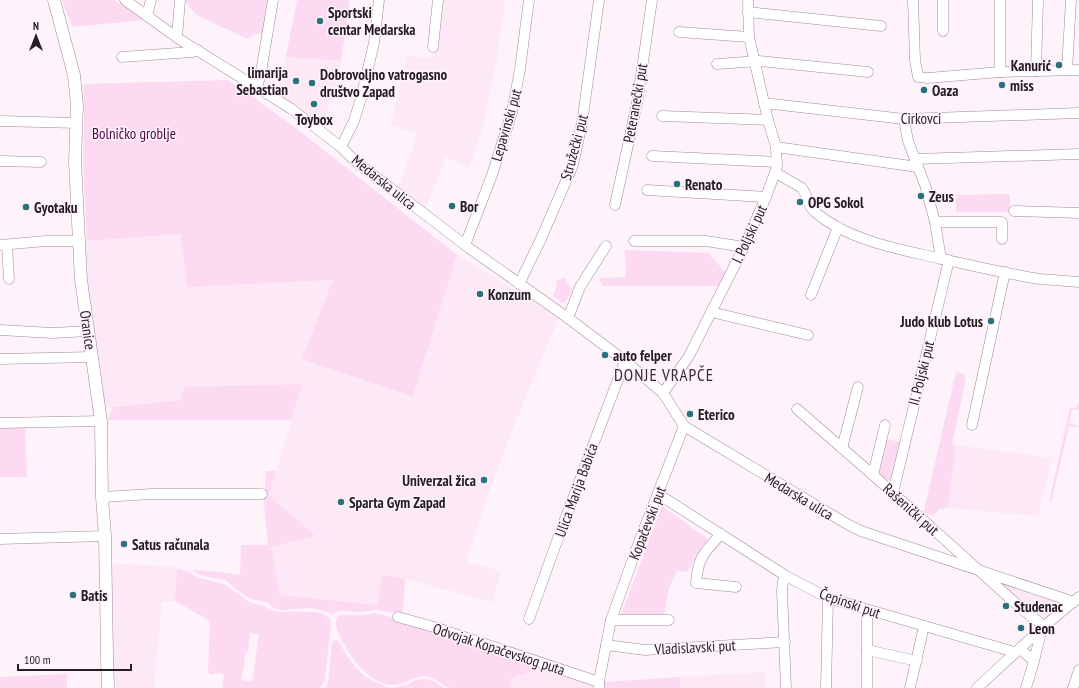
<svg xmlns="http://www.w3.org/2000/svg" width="1079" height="688" font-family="'PT Sans Narrow',sans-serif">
<rect width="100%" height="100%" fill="#fef3fb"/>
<g fill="#fde8f6">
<path d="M439,0H505L497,59L490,92L484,123L469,167L446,157L425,210L395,186L400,182L416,140L415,139L416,133L391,125L407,55L433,59Z"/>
<path d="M286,57L341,61L339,74L324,122V129L276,94Z"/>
<path d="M182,234L187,287L333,280L413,396L457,255L559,317L510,435L487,498L466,562L501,571L493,602L398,577L382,574L377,605L280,595L271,547L269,495L302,384L184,387L181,400L99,408L80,258L87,241Z"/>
<path d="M956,445L1052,458L1038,516L948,508Z"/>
<path d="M106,563L177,567L175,601L162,602L154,688H115L113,676V641Z"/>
<path d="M995,578L1056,601L1059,605L1058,608L1047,619H1039Z"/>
<path d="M543,666L593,682L594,688H512L511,680Z"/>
<path d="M765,672V688H680V677Z"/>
</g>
<g fill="#fcdaf1" fill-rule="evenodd">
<path d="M62,0H114L145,20L72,27Z"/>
<path d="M183,0H269L263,34H254L247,39L197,15Z"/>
<path d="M297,0H350L341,61L286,57Z"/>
<path d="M228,80L256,99L297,129L457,255L413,396L302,359L333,280L187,287L181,234L87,241L83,167L84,106L83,84Z"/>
<path d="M1010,194V212H956V195Z"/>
<path d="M625,250L708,253L726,273L719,286H602L599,278L626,277Z"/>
<path d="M565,278L572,290L565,303L561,302L553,296L556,288L557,280Z"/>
<path d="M956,372L964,374V377L966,378L952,445H956L948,508L940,509L932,516L929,514L923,515Z"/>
<path d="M302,384L291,420H108L113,407L181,400L184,387Z"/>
<path d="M1079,403V410L1072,409L1069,423L1079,426V427L1069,426L1051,503L1049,502L1070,408H1076Z"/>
<path d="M0,426H25L27,477H0Z"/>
<path d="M885,439L901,442L891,481L879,476L877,469Z"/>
<path d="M266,471H276L269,495L315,536L271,547L280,595L377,605L382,574L405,579L403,609L401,614L376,610L361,612L339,611L334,613L333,615L328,612L312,608L281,610L272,607L268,603L248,598L225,580L203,576L191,570L220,572L240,575L241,545H268L264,503Z"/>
<path d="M662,506L708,539L687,572L677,571L669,588L664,615H621Z"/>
<path d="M177,569L185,570L199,578L224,584L249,602L265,606L269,610L277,612H313L321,613L330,618L331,629L329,642L325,680L320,688H222L224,674L216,673L213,675L208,673L210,621L175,601ZM250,633L259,634L252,682L241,680L245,659V651L248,652Z"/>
<path d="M375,613L395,618L459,639V641L485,648L484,651L532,666L537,669L511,679L512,688C492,688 471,688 451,688C442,687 436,676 424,676C413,676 404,685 393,685C381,685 369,676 361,668C354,661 327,624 339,616C341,614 345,615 348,615C357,616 365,615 375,613Z"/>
<path d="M337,640C343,648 347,657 353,664C362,677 376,683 390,688H325L328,683L332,643L333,641Z"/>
<path d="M67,674V688H0V677Z"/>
<path d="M680,677V688H604V682Z"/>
<path d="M424,679L433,681L444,688H391L408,685L415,680Z"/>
</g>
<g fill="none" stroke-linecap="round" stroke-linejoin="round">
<g stroke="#a3899b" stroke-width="11">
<g id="minor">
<path d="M125,0L179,39L290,108L341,147L355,161L469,248L568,318L625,361L663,393L684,426L689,429L847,524L861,531L1074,602"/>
<path d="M913,0L915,60L918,77L928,78L1000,72L1079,70"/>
<path d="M748,12L881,26"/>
<path d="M147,16L151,0"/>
<path d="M943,31V0"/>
<path d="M679,32L749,37"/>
<path d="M177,37L180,0"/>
<path d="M433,47L438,0"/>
<path d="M122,57L192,52L198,50"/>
<path d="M717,64L759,61L868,72"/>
<path d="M1067,70L1071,0"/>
<path d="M1036,71L1038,0"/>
<path d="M1000,72V0"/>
<path d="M256,87L260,78L273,0"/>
<path d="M764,103L904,119L1079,113"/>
<path d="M662,116L768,120"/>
<path d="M904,119L908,141L925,185L935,222L941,259"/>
<path d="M0,121L77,123"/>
<path d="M341,147L354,121L361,98L374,43L379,0"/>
<path d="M776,147L918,167"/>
<path d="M652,156L777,162"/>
<path d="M915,159L1079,154"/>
<path d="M0,161L41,162"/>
<path d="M776,173L802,188C808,196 807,206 815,212C849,241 899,249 942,259C974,266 1007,274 1040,279C1053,280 1066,281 1079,282"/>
<path d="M647,190L766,197"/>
<path d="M615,205L637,103L652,0"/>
<path d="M1014,211L1079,213"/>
<path d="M935,222H1002V239"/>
<path d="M634,241H706L744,247"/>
<path d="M0,245L46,241H79"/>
<path d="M7,245L9,279"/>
<path d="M465,245L492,175L512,112L520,69L529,0"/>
<path d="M519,284L540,241L573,165L582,123L599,0"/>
<path d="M811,295L838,227"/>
<path d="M711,312L808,335"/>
<path d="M568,318L580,287L606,246"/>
<path d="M0,330L53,333L88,331"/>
<path d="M0,359L92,357"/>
<path d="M663,393L689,356L744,247L766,197L777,167L776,147L768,120L749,37L748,0"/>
<path d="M797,409L873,475L1023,610L1040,623L1042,628L1034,661L1020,649"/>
<path d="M0,423L101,421"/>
<path d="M972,425L1005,272"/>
<path d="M842,448L858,387"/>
<path d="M873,475L885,425"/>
<path d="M893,493L949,260"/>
<path d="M658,494L786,576L828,598L1011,651L1014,654"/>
<path d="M102,497L152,494H262"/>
<path d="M721,534C704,553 698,557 696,583L736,587"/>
<path d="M0,539L105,536"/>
<path d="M398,617L434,627L599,682"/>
<path d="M529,619L561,530L625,361"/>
<path d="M611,620H669"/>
<path d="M606,645L645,650L785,642"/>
<path d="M867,650L917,661"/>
<path d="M599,688V681L611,620L639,542L684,426"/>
<path d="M786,688L782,591L783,582L786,576"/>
<path d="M826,688L828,598"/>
<path d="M867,688V610"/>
<path d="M910,688L924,626"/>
<path d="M977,688L1042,628L1079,597"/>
<path d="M1026,688L1034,661"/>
<path d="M1073,688L1079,670"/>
</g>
</g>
<g stroke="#a3899b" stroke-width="13">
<path id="major" d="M54,0L74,75L77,105L75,162L81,280L101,421L102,497L105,536L107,657L108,688"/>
</g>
<use href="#minor" stroke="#fff" stroke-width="10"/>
<use href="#major" stroke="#fff" stroke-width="12"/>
</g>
<g fill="#2a717d" stroke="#fef3fb" stroke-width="1.5">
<circle cx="320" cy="21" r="4"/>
<circle cx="1059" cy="65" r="4"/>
<circle cx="296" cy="81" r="4"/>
<circle cx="312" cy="83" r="4"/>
<circle cx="1002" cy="85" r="4"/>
<circle cx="924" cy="90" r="4"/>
<circle cx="314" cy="104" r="4"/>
<circle cx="677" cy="184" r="4"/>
<circle cx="921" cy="196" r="4"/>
<circle cx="800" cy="202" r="4"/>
<circle cx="452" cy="206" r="4"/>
<circle cx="26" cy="207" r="4"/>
<circle cx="480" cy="294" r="4"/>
<circle cx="991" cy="321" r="4"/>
<circle cx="605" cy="355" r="4"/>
<circle cx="690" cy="414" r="4"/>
<circle cx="484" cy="480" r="4"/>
<circle cx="341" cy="502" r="4"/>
<circle cx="124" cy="544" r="4"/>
<circle cx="73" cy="595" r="4"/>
<circle cx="1006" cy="606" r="4"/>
<circle cx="1021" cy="628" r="4"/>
</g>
<g text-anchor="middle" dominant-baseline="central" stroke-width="3" stroke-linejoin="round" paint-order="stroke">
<g font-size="15" font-weight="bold" fill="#261c23" stroke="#fef3fb" text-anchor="start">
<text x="328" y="12">Sportski<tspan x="328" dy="17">centar Medarska</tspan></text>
<text x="1051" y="65" text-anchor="end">Kanurić</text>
<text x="288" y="72" text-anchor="end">limarija<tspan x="288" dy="17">Sebastian</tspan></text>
<text x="320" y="74">Dobrovoljno vatrogasno<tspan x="320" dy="17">društvo Zapad</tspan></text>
<text x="1010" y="85">miss</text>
<text x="932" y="90">Oaza</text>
<text x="314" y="119" text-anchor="middle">Toybox</text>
<text x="685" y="184">Renato</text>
<text x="929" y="196">Zeus</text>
<text x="808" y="202">OPG Sokol</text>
<text x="460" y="206">Bor</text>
<text x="34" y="207">Gyotaku</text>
<text x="488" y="294">Konzum</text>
<text x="983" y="321" text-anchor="end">Judo klub Lotus</text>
<text x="613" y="355">auto felper</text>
<text x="698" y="414">Eterico</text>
<text x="476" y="480" text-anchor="end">Univerzal žica</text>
<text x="349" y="502">Sparta Gym Zapad</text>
<text x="132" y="544">Satus računala</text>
<text x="81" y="595">Batis</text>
<text x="1014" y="606">Studenac</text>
<text x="1029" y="628">Leon</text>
</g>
<g font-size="15" fill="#261c23" stroke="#fef3fb">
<text transform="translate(635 103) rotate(-80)">Peteranečki put</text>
<text x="921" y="118">Cirkovci</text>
<text transform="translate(506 125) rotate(-74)">Lepavinski put</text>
<text transform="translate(574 147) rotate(-75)">Stružečki put</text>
<text transform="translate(384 182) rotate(39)">Medarska ulica</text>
<text transform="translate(749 234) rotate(-65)">I. Poljski put</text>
<text transform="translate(88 330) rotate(82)">Oranice</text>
<text transform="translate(921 373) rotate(-76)">II. Poljski put</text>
<text transform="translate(576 490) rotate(-70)">Ulica Marija Babića</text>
<text transform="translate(799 496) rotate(31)">Medarska ulica</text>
<text transform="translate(911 509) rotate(42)">Rašenički put</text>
<text transform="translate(647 523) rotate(-69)">Kopačevski put</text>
<text transform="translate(850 603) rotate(19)">Čepinski put</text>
<text transform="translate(695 647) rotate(-3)">Vladislavski put</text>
<text transform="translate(499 649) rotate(18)">Odvojak Kopačevskog puta</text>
</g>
<g font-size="15" fill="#510544" stroke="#fef3fb">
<text x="134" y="133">Bolničko groblje</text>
</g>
<g font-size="17" letter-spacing="1" fill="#3d2737" stroke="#fef3fb">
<text x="664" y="375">DONJE VRAPČE</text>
</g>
</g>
<g transform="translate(36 36)" stroke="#fef3fb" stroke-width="3" paint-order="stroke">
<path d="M0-3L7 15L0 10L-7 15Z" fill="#261c23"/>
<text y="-6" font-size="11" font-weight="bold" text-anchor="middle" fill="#261c23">N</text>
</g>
<path d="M18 664v6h113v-6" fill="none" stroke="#261c23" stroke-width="2"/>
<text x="24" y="664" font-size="12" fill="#261c23" stroke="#fef3fb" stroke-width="3" paint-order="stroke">100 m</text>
</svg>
